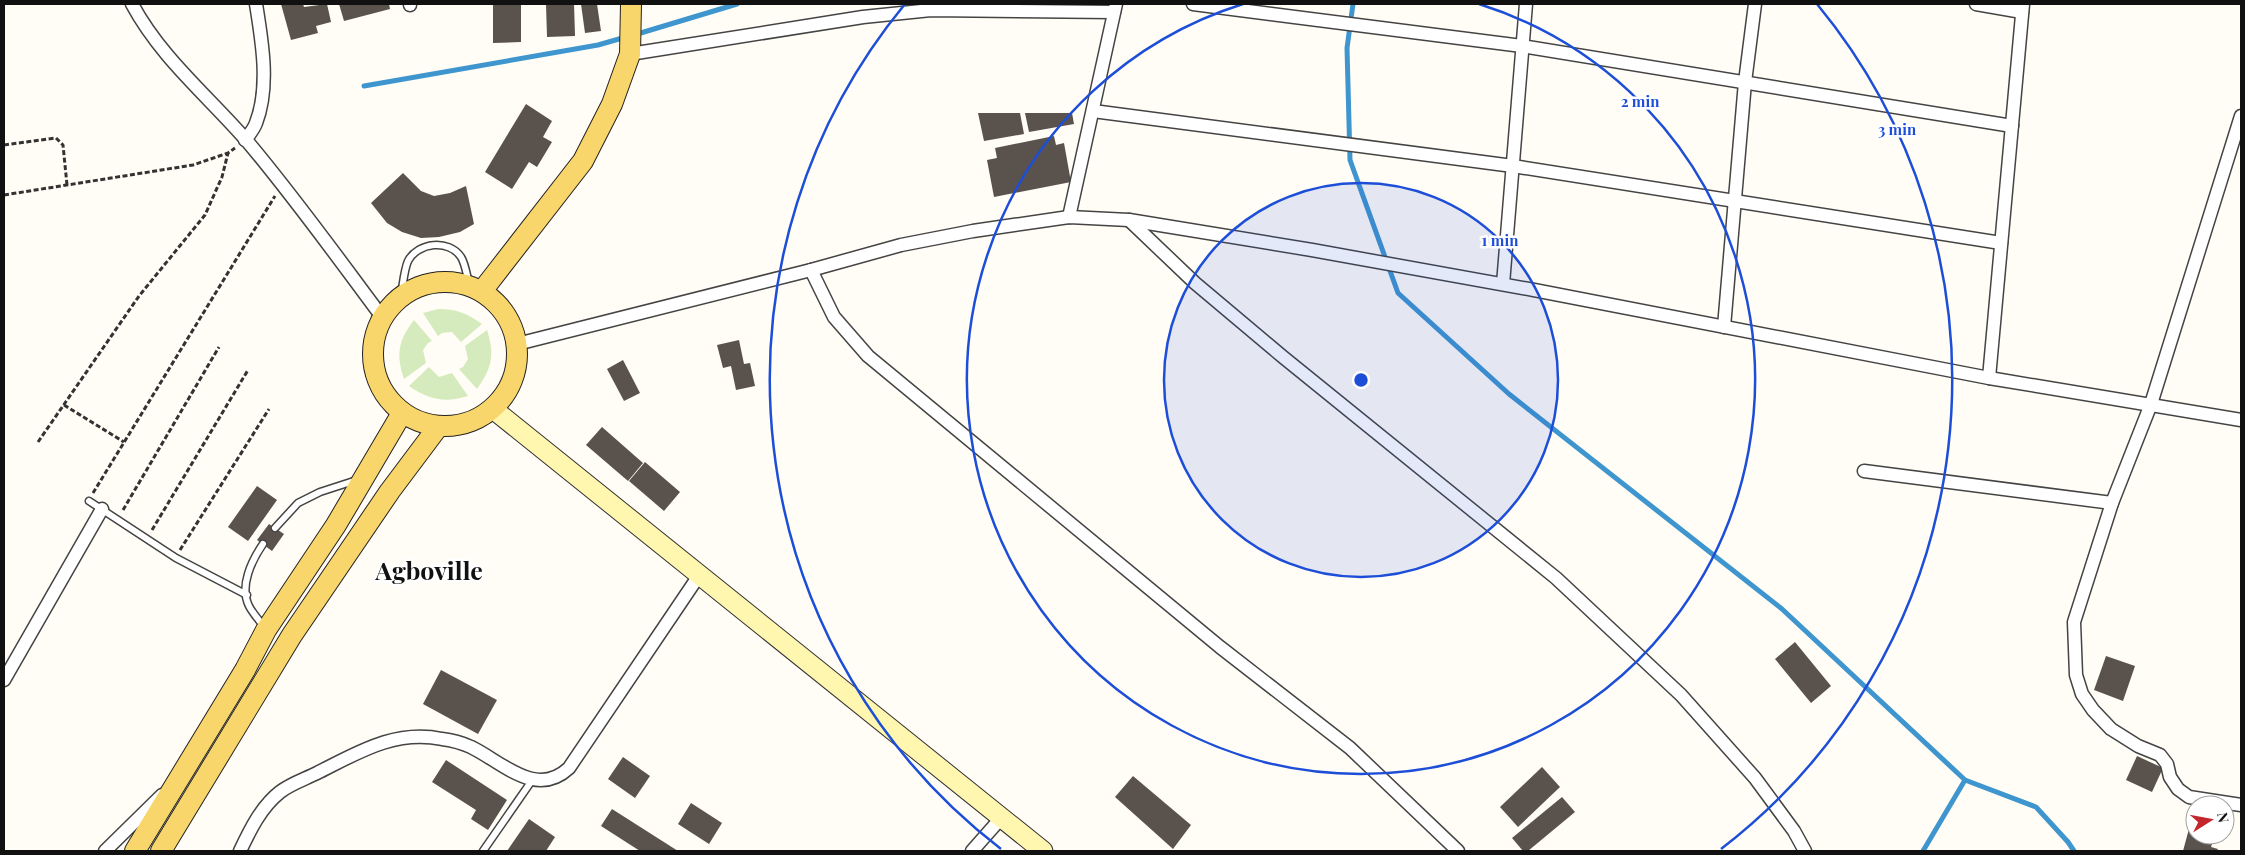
<svg xmlns="http://www.w3.org/2000/svg" width="2245" height="855" font-family="'Playfair Display',serif">
<rect width="100%" height="100%" fill="#fffdf5"/>
<g fill="#d5ebbd">
<path d="M438,309C456,309 467,313 482,324L461,342L452,332L442,333L438,336L423,313Z"/>
<path d="M414,320L432,341L428,343L423,350L426,363L404,379C396,354 398,341 414,320Z"/>
<path d="M487,330C495,355 492,368 477,389L459,369L463,367L468,359L465,346Z"/>
<path d="M429,367L439,377L452,373L468,396C445,403 429,400 409,386Z"/>
</g>
<g fill="none" stroke-linecap="round" stroke-linejoin="round">
<g stroke="#3f96cf" stroke-width="5">
<path d="M1353,4L1347,48L1350,160L1398,293L1509,394L1782,609L1965,780L1923,851"/>
<path d="M634,35L737,4"/>
<path d="M364,86L598,45L626,37"/>
<path d="M1965,780L2036,807L2068,842L2074,851"/>
</g>
</g>
<g fill="#5a524d">
<path d="M281,4H303L304,7L327,4L331,22L316,26L318,33L291,40Z"/>
<path d="M339,4H389L390,9L344,21Z"/>
<path d="M493,4H521V42L493,43Z"/>
<path d="M546,4H574L575,36L547,37Z"/>
<path d="M581,4H597L601,31L585,33Z"/>
<path d="M526,104L552,121L543,137L552,142L537,167L529,162L512,189L485,172Z"/>
<path d="M978,113H1020L1024,134L984,141Z"/>
<path d="M1025,113H1072L1074,124L1029,132Z"/>
<path d="M1054,136L1056,145L1064,143L1071,182L994,197L987,160L997,158L995,148Z"/>
<path d="M403,173L421,191L434,196L450,193L466,186L474,224L460,232L439,237L421,238L402,232L387,223L371,203Z"/>
<path d="M739,340L744,364L750,363L755,386L736,390L731,366L723,368L717,345Z"/>
<path d="M623,360L640,393L624,401L607,369Z"/>
<path d="M602,427L643,463L628,481L586,445Z"/>
<path d="M645,462L680,492L664,511L629,481Z"/>
<path d="M257,486L277,500L248,541L228,527Z"/>
<path d="M269,524L284,534L272,551L257,540Z"/>
<path d="M1795,642L1831,686L1811,703L1775,659Z"/>
<path d="M2106,656L2135,666L2123,701L2094,690Z"/>
<path d="M441,670L497,700L478,734L423,704Z"/>
<path d="M2137,756L2163,768L2152,792L2126,780Z"/>
<path d="M623,757L650,776L635,798L608,779Z"/>
<path d="M446,760L507,800L488,830L471,819L476,810L432,782Z"/>
<path d="M1542,767L1560,787L1518,827L1500,807Z"/>
<path d="M1133,776L1191,825L1173,849L1115,797Z"/>
<path d="M1562,797L1575,812L1528,851H1523L1512,838Z"/>
<path d="M691,803L722,823L709,844L678,824Z"/>
<path d="M612,809L678,851H640L601,826Z"/>
<path d="M2193,814L2195,815V835H2215L2211,847L2218,849L2217,851H2183Z"/>
<path d="M529,819L555,837L546,851H507Z"/>
</g>
<g fill="none" stroke-linecap="round" stroke-linejoin="round">
<g stroke="#444" stroke-width="9">
<g id="service">
<path d="M401,295C403,285 404,270 408,261C418,242 449,239 461,257C466,265 467,278 470,287"/>
<path d="M89,501L176,558L247,595"/>
<path d="M275,528L298,503L320,492L357,480"/>
<path d="M263,544C252,560 239,586 249,606C253,614 260,621 265,628"/>
<path d="M483,851L533,779"/>
</g>
</g>
<g stroke="#444" stroke-width="15">
<g id="minor">
<path d="M132,4C161,58 208,96 247,141C295,198 338,258 382,317"/>
<path d="M410,4V5"/>
<path d="M1193,4L1522,46L2012,126"/>
<path d="M1976,4L2022,12"/>
<path d="M630,54L863,17L931,10L1114,12"/>
<path d="M1093,111L1513,166L2001,243"/>
<path d="M2241,116L2151,404L2112,503L2074,622L2076,675L2082,694L2093,710L2111,729L2138,746L2160,755L2167,764L2170,777L2178,789L2189,797L2241,805"/>
<path d="M245,140C249,135 254,129 256,123C270,87 262,41 256,4"/>
<path d="M1069,217L1116,4"/>
<path d="M1129,220L1195,283L1283,357L1556,578L1681,695L1755,778L1794,831L1805,851"/>
<path d="M811,270L834,317L868,356L1220,647L1350,748L1458,851"/>
<path d="M1503,284L1526,4"/>
<path d="M1724,327L1745,82L1755,4"/>
<path d="M517,344L811,270L901,245L973,231L1069,217L1129,220L1312,250L1534,290L1989,378L2241,420"/>
<path d="M1989,378L2023,4"/>
<path d="M1864,471L2112,503"/>
<path d="M4,680L102,509"/>
<path d="M105,851L162,795"/>
<path d="M240,851C250,830 261,807 280,792C290,784 305,779 317,773C357,753 395,729 442,739C451,740 462,743 471,747C502,762 536,799 569,768L700,574"/>
<path d="M972,851L1002,817"/>
</g>
</g>
<g stroke="#333" stroke-width="21">
<path id="secondary" d="M493,409L1043,851"/>
</g>
<g stroke="#222" stroke-width="22">
<g id="primary">
<circle cx="445" cy="354" r="72"/>
<path d="M482,291L583,161L612,104L630,54L631,4"/>
<path d="M135,851L245,670L266,630L336,525L402,413"/>
<path d="M161,851L292,635L390,491L438,427"/>
</g>
</g>
<g stroke="#333" stroke-width="3" stroke-dasharray="5 2.5" stroke-linecap="butt">
<path d="M4,145L56,138L63,145L67,185"/>
<path d="M4,195L193,165L228,153L235,148"/>
<path d="M64,405L124,442"/>
<path d="M38,442L139,296L205,215L222,177L228,153"/>
<path d="M93,493L275,196"/>
<path d="M123,510L219,347"/>
<path d="M152,530L248,370"/>
<path d="M180,550L269,409"/>
</g>
<use href="#service" stroke="#fff" stroke-width="6"/>
<use href="#minor" stroke="#fff" stroke-width="12"/>
<use href="#secondary" stroke="#fff6b0" stroke-width="19"/>
<use href="#primary" stroke="#f9d66b" stroke-width="20"/>
</g>
<circle cx="1361" cy="380" r="197" fill="#1d4ed8" fill-opacity=".12"/>
<g fill="none" stroke="#1d4ed8" stroke-width="2.5">
<circle cx="1361" cy="380" r="197"/>
<path d="M1479 4A394 394 0 1 1 1243 4"/>
<path d="M1001 849A591 591 0 0 1 905 4M1817 4A591 591 0 0 1 1721 849"/>
</g>
<g text-anchor="middle" dominant-baseline="central" stroke-width="5" stroke-linejoin="round" paint-order="stroke">
<g font-size="25" font-weight="bold" fill="#111" stroke="#fff">
<text x="429" y="569">Agboville</text>
</g>
</g>
<circle cx="1361" cy="380" r="8" fill="#1d4ed8" stroke="#fff" stroke-width="2.5"/>
<g font-size="15" text-anchor="middle" font-weight="bold" fill="#1d4ed8" stroke="#fff" stroke-width="5" stroke-linejoin="round" paint-order="stroke">
<text x="1640" y="107">2 min</text>
<text x="1897" y="135">3 min</text>
<text x="1500" y="246">1 min</text>
</g>
<rect width="2245" height="855" fill="none" stroke="#111111" stroke-width="10"/>
<g transform="translate(2210 820) rotate(79)"><circle r="24" fill="#ffffff" stroke="#a0a0a0"/>
<path d="M0-4L9 19L0 12L-9 19Z" fill="#c4262e"/>
<text y="-8" font-size="14" font-weight="bold" text-anchor="middle" fill="#111111">N</text>
</g>
</svg>
